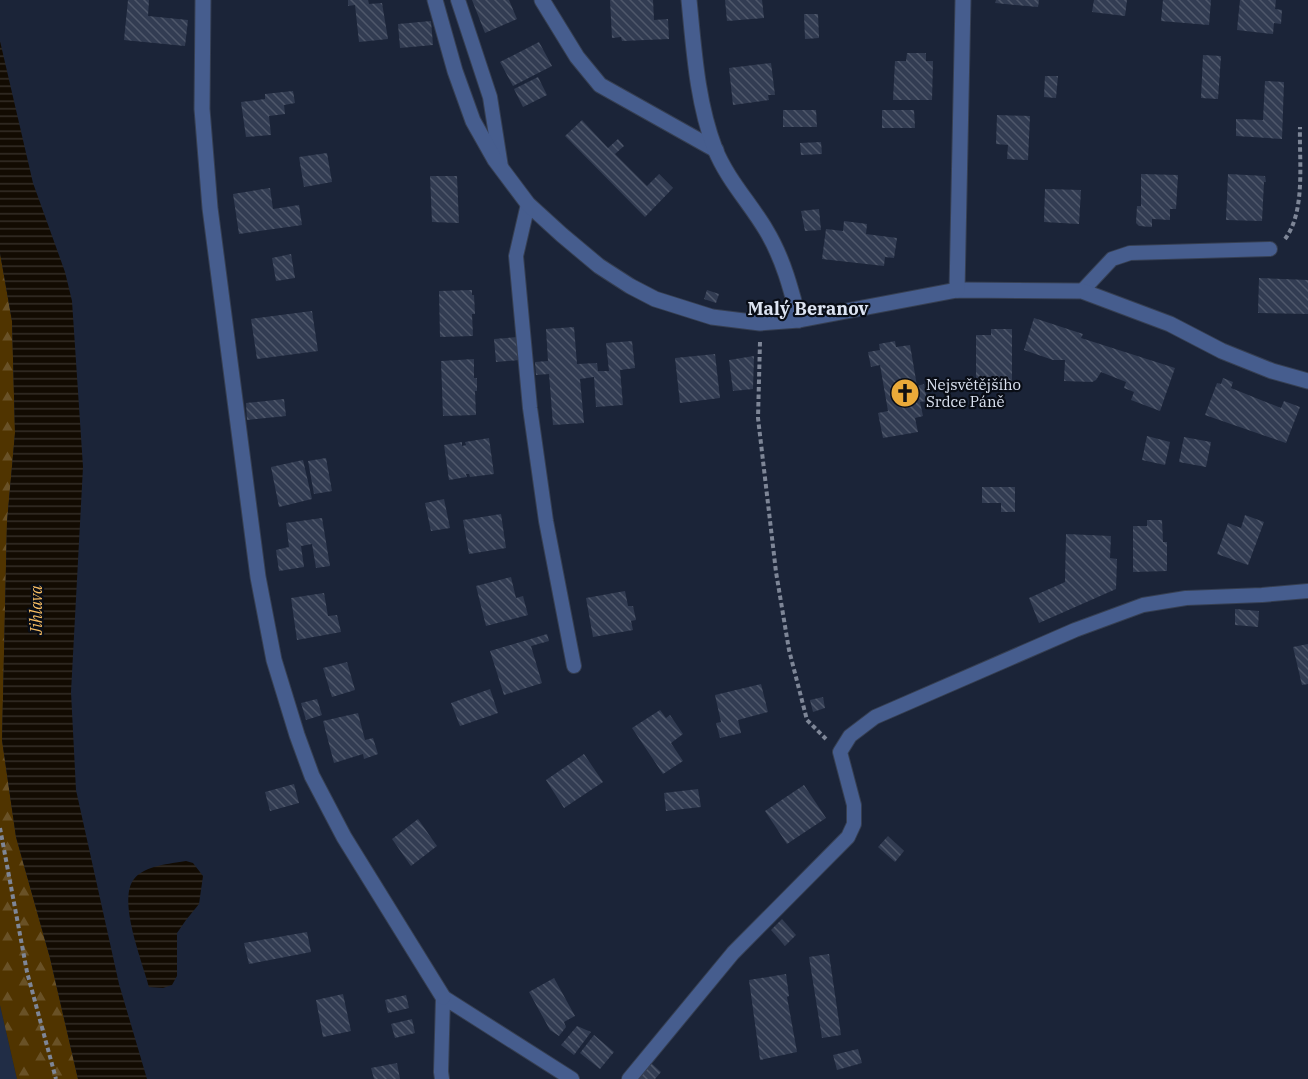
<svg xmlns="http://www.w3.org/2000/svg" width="1308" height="1079" font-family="'IBM Plex Serif',serif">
<defs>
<pattern id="forest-firs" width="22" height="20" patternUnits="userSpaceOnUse" patternTransform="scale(1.5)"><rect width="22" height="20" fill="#503400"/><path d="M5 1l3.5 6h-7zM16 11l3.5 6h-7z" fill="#695126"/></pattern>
<pattern id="water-rules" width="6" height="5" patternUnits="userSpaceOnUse" patternTransform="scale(1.5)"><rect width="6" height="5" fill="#120b02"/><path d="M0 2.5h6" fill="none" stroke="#342e27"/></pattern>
<pattern id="building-back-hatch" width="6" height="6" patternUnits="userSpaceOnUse" patternTransform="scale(1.5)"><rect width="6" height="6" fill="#323c52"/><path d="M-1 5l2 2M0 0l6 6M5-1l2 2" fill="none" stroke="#4f586b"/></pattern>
</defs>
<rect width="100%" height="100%" fill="#1b2438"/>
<path fill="#212d46" d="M0,1005L15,1071L17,1079H0Z"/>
<path fill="url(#forest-firs)" d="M0,253L12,321L15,433L7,522L2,740L16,837L50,958L78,1079H17L0,1005Z"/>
<g fill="url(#water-rules)">
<path d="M0,41L33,183L65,272L72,301L83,467L71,692L76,790L119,984L147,1079H78L50,958L16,837L2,740L7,522L15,433L12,321L0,253Z"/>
<path d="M186,861L193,863L203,876L199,904L186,920L177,933V976L172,985L163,988L149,987C143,963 117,900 134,879C145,865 170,864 186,861Z"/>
</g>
<g fill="url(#building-back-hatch)">
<path d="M128,0H149L148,16L188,20L185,46L124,40Z"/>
<path d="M348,0H368L369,4L382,3L388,39L359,42L355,5L348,6Z"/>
<path d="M472,0H509L517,19L485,33Z"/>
<path d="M610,0H653L654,20L668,19L669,39L622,41L621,37L612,38Z"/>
<path d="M725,0H762L764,18L727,21Z"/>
<path d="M996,0H1039L1038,7L995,3Z"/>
<path d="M1094,0H1127L1125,16L1092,12Z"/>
<path d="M1163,0H1211L1209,25L1161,21Z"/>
<path d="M1240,0H1276L1275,9L1282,10L1281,24L1274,23L1273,34L1237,30Z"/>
<path d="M804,14H818L819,38L805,39Z"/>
<path d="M431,21L433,45L400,48L398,24Z"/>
<path d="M539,42L552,66L513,86L500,62Z"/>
<path d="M907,53H926V61H933L932,100H893L895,61H906Z"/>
<path d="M1203,55L1221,56L1218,99L1201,98Z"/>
<path d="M771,63L775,95H768L769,100L733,105L729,68Z"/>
<path d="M1045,76H1058L1056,98L1044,97Z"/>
<path d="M538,77L547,95L523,107L514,89Z"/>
<path d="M1265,81L1284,82L1282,139L1236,136V119L1263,120Z"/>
<path d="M293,91L295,103L284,105L285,114L269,116L271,135L246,137L241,102L265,99V94Z"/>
<path d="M783,110H816L817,127H783Z"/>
<path d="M882,110H914L915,128H882Z"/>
<path d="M997,115L1030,116L1028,160L1007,159L1008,145L996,144Z"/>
<path d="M582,120L608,148L618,139L624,146L615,154L647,186L659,174L673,188L645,217L565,136Z"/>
<path d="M821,142L822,154L801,155L800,143Z"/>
<path d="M327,153L332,182L304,187L299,157Z"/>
<path d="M1141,174L1178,175L1176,209H1170V220L1152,219V227L1139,226L1136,223L1137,206H1141Z"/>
<path d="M1228,174L1265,176L1266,182H1264L1262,221L1226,220Z"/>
<path d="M430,176H457L459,223L432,222Z"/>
<path d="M270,188L273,209L299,205L302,225L239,234L233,194Z"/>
<path d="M1045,189L1081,190L1079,224L1044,222Z"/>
<path d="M819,209L821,230L805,231L801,211Z"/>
<path d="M844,221L867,224L866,234L897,238L894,258L885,257L884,266L822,259L826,229L843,231Z"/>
<path d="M291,254L295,278L276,281L272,258Z"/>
<path d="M1259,278L1308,280V314L1258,313Z"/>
<path d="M472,290V295H474L475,314H472L473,336L440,337L439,291Z"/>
<path d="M707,290L719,294L716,303L704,299Z"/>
<path d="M312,311L318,351L257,359L251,319Z"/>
<path d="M1034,318L1083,334L1081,338L1175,368L1160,411L1131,400L1134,392L1124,388L1126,382L1101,372L1096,380L1092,382L1064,381L1065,360H1053L1024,350Z"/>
<path d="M574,327L577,364L597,363L598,371H609L606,343L632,341L635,368L620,370L623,405L596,407L594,377L580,379L584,423L553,425L549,374L536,375L535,362L548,361L546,329Z"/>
<path d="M991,329H1012V383L976,384V335H991Z"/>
<path d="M518,337L520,360L496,362L494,339Z"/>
<path d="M895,341L896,347L910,345L917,386L924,384L927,401L920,402L923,416L915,418L918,432L883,438L878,413L888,411L880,365L871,367L868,352L880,350L879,344Z"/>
<path d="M715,354L720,398L680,403L675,358Z"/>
<path d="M754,356L753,389L733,391L729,360Z"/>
<path d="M474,359V378H477V391H475L476,415L443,416L441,361Z"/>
<path d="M1223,378L1233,382L1231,388L1281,408L1284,401L1300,407L1286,443L1205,415L1217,383L1221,384Z"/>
<path d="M284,399L286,416L247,420L246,403Z"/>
<path d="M1147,436L1170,442L1165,465L1142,460Z"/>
<path d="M1184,437L1211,442L1206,467L1179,462Z"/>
<path d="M489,438L494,474L470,477L469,474H466L467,477L449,480L444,445L462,442V446L466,445L465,442Z"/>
<path d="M326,458L332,491L314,494L308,461Z"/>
<path d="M303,460L312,499L279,507L271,467Z"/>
<path d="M982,487H1015V512H1001V503H982Z"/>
<path d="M444,499L450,528L431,531L425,503Z"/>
<path d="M501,514L506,548L469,554L463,520Z"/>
<path d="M1245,515L1264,522L1248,565L1217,554L1228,523L1241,528Z"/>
<path d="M322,518L330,566L316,568L312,544L301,546L304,567L279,571L276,550L289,547L286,523Z"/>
<path d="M1147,520H1162L1163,542H1167V571L1133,572V526H1147Z"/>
<path d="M1066,534L1111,536L1110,558L1117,559L1116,589L1039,623L1029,598L1065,582Z"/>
<path d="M511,577L516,598L523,596L528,615L486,626L476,586Z"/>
<path d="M625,591L628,606H633L636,620L631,621L633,630L593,637L586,598Z"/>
<path d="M324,593L328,616L337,615L341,632L297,640L291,598Z"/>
<path d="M1235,609L1259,611L1258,627L1235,625Z"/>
<path d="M547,634L549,641L531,646L542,683L504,695L490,651Z"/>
<path d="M1308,644V684L1302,685L1293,647Z"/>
<path d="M347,662L355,690L332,697L323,668Z"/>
<path d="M761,684L768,712L738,720L741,733L720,738L716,723L721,722L715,695Z"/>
<path d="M490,689L498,713L460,726L451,703Z"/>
<path d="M823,697L825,708L813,712L810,700Z"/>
<path d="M317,699L322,715L306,720L301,703Z"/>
<path d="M660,710L666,718L670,715L683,734L671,743L683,761L663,774L632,728Z"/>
<path d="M358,713L365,740L373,738L378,754L364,759L363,754L334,763L323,721Z"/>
<path d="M584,754L603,782L564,808L546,780Z"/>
<path d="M294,784L299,803L270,811L265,792Z"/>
<path d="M804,785L826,818L787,844L765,811Z"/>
<path d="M698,789L701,807L666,811L664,793Z"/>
<path d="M418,819L437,846L411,866L392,839Z"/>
<path d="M888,836L904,851L895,862L878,847Z"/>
<path d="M782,919L796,935L785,946L771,930Z"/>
<path d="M307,932L311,952L249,964L244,943Z"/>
<path d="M829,954L841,1035L822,1038L809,957Z"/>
<path d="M786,974L789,996L787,997L797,1052L760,1060L749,980Z"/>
<path d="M554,978L575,1016L564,1022L566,1027L559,1036L550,1030L529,992Z"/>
<path d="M343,994L351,1031L323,1037L316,1000Z"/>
<path d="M406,995L409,1008L388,1013L385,1000Z"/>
<path d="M412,1019L415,1033L395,1038L391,1024Z"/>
<path d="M577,1026L591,1032L574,1055L561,1045Z"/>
<path d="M594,1035L614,1052L600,1069L580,1053Z"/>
<path d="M858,1049L862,1063L837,1070L833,1055Z"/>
<path d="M397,1063L400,1079H374L371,1068Z"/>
<path d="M651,1063L661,1072L655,1079H637Z"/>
</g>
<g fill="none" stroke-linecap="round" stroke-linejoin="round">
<g stroke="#363f52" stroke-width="16">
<g id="service">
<path d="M458,0L490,97L501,167"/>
<path d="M528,204L516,256L530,408L546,521L574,666"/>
<path d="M1082,291L1112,259L1130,253L1270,249"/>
<path d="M442,1079L441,1072L443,997L572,1079"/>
<path d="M629,1079L733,953L848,837L854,824V805L840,752L850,736L875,717L1075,630L1143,605L1186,598L1262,595L1308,591"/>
</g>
</g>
<g stroke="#363f52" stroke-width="17">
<g id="minor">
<path d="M203,0L202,109L210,208L258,577L274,660L297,735L312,776L344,837L443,997"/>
<path d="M435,0L455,71L473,121L495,160L528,204L562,235L599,266L630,286L655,299L712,317L760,323L799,320L957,290L1082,291L1170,324L1222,351L1272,371L1308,381"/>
<path d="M542,0L577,57L600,85L716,150"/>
<path d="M689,0C694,50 697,102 715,149C727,179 750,203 766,230C783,258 791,289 799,320"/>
<path d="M957,290L963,0"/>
</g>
</g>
<g stroke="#7e8697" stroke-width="4" stroke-dasharray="4.5 3" stroke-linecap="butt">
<path d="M1285,239C1306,211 1299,161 1300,127"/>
<path d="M760,342L758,418L776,572L789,650L807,720L826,739"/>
<path d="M0,828L27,972L56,1079"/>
</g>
<use href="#service" stroke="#465d8e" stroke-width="14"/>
<use href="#minor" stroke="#465d8e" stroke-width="15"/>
</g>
<defs>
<g id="church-disc" transform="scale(1.5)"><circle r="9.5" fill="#eaaa39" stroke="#090d16"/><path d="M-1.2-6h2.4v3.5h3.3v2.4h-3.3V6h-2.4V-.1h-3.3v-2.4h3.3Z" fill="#111"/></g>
</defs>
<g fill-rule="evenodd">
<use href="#church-disc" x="905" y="393"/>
</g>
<g text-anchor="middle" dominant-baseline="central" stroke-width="4.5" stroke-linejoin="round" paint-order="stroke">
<g font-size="15" fill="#dce3f1" stroke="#090d16" text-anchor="start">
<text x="926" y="384">Nejsvětějšího<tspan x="926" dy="17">Srdce Páně</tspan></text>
</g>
<g font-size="16" font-style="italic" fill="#f8be63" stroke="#090d16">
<text transform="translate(36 610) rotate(-90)">Jihlava</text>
</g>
<g font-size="18" font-weight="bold" fill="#dce3f1" stroke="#090d16">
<text x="808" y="308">Malý Beranov</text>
</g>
</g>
</svg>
